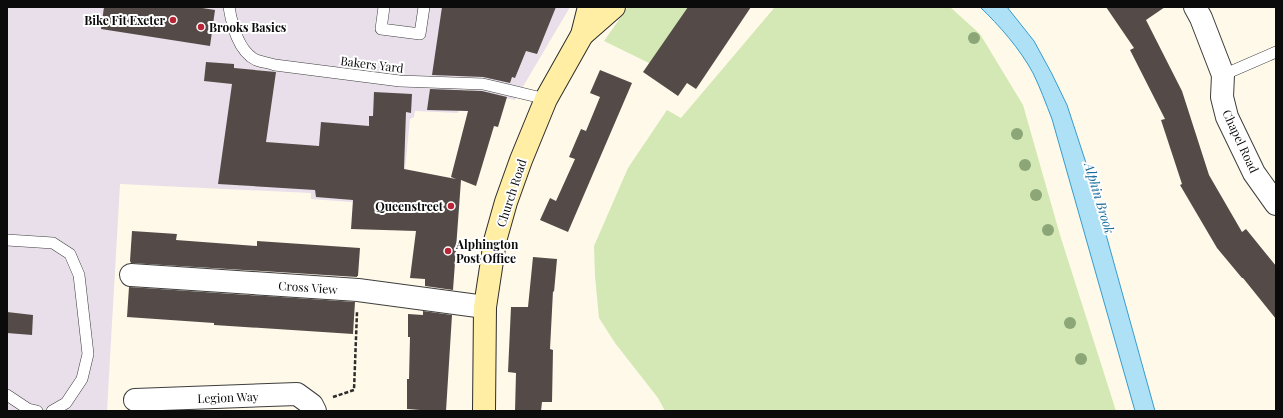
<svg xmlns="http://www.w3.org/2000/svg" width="1283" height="418" font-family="'Playfair Display',serif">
<rect width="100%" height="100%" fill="#fff9e9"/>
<path fill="#e8dfea" d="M7,7H570L515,100L463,89L458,113L415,111L414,117L410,119L405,169L396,204L365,203L311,199V193L120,184L107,411H7Z"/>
<g fill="#d3e8b4">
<path d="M628,7H689L651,64L604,41Z"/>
<path d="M775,7H950L980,34L1023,105L1060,235L1116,411H665L658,398L615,343L599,318L595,276L594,246L628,168L667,110L681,118Z"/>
</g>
<path fill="#aee1f6" stroke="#369ccd" d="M980,7H1007L1034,41L1052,74L1067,105L1087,166L1155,411H1135L1052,119C1046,104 1040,87 1033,73C1020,49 999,25 980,7Z"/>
<g fill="#544b48">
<path d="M104,7H196L215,10L210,46L101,29Z"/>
<path d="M442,7H556L537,54L526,51L515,78L512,77L510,83L483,77L432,75Z"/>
<path d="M688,7H751L696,89L687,83L678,96L643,72Z"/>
<path d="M1106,7H1165L1146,20L1182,91L1209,175L1242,232L1246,229L1276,266V319L1243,278H1242L1217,248L1180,185L1182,184L1161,120L1165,119L1130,50L1134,48Z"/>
<path d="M206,62L234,64V68L276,72L266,142L319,146L321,122L369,126V116H373L374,92L412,94L411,113L406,112L404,169L456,179L451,177L468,111L427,110L430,89L482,91L507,97L498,127L494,126L476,186L461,180L453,290L425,286V279L410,278L416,231L351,229L353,200L316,197L315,190L218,184L232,84L204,81Z"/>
<path d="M600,70L632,83L568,232L540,220L550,198L556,201L575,159L569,157L581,129L586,131L600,97L590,93Z"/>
<path d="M132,231L177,234L176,240L257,246V241L360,248L358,276H357V277L131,263L130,261Z"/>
<path d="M533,257L557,259L554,292L553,291L550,349L553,350L552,402H542L541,411H515L516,373L508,372L511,307H528Z"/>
<path d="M129,287L355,302L353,334L214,325V323L127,317Z"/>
<path d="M423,311L452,315L446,411H420V410L407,409V379H409L410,337H408V314L423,315Z"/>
<path d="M7,312L33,315L32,335L7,333Z"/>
</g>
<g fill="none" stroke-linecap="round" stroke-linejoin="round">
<g stroke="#3e3e3e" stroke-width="12">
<g id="lane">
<path d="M229,7C232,25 238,51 256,60C262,62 269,63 275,65L400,81L483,84L546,99"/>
<path d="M384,7L381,29L420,34L424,7"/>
<path d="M1223,75L1276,52"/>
<path d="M7,240L53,243L70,254L79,275L88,354L82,379L66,403L52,411"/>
<path d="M7,395L28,409L37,411"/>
</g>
</g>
<g stroke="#3e3e3e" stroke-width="24">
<g id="street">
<path d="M1195,7L1201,18L1223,75L1222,97L1227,117L1254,173L1276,204"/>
<path d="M131,275L358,290L485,307"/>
<path d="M135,400L297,394L312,405L315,411"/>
</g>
</g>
<g stroke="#2d2d2d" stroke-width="24">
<g id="secondary">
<path d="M582,35L614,7"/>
<path d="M484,411L485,307L495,241L506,202L521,160L546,99L582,35L589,7"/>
</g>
</g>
<path stroke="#2d2d2d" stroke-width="2.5" stroke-dasharray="4 2" stroke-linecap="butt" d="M333,397L354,390L357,312"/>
<use href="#lane" stroke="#fff" stroke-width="11"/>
<use href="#street" stroke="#fff" stroke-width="22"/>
<use href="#secondary" stroke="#ffeea4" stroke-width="22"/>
</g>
<g fill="#8da678">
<circle cx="974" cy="38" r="6"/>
<circle cx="1017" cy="134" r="6"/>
<circle cx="1025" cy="165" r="6"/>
<circle cx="1036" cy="195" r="6"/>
<circle cx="1048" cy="230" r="6"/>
<circle cx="1070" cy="323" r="6"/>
<circle cx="1081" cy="359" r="6"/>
</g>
<g fill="#ba2437" stroke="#fff" stroke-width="1.5">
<circle cx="173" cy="20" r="4"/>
<circle cx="201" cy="27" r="4"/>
<circle cx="451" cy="206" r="4"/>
<circle cx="448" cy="251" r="4"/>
</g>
<g text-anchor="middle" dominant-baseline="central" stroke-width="4" stroke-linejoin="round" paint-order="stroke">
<g font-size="12" font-weight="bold" fill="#0b0b0b" stroke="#fff" text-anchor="end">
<text x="165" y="20">Bike Fit Exeter</text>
<text x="209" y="27" text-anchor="start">Brooks Basics</text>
<text x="443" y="206">Queenstreet</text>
<text x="456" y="244" text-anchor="start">Alphington<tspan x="456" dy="14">Post Office</tspan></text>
</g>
<g font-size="12" fill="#0b0b0b" stroke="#fff">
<text transform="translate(372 64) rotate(7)">Bakers Yard</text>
<text transform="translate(1241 141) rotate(65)">Chapel Road</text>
<text transform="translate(511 193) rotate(-72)">Church Road</text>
<text transform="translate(308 287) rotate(4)">Cross View</text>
<text transform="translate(228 397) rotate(-2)">Legion Way</text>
</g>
<g font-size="13" font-style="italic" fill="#166b9b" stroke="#fff">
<text transform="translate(1100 198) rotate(73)">Alphin Brook</text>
</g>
</g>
<rect width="1283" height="418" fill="none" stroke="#0b0b0b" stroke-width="16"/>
</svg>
